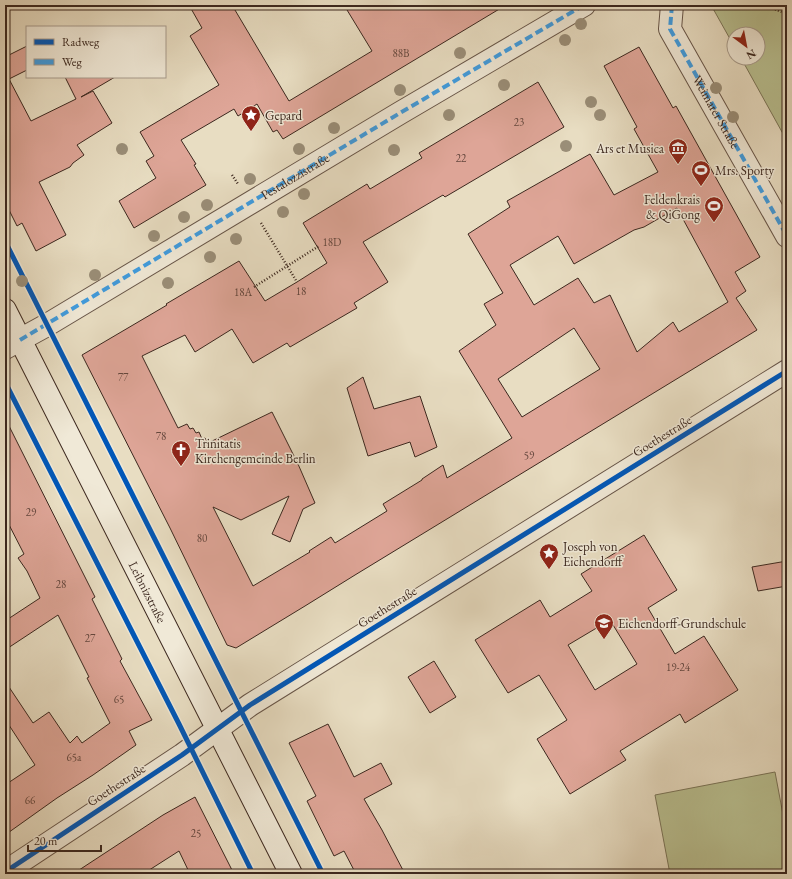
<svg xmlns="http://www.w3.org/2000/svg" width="792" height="879" font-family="'EB Garamond',serif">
<rect width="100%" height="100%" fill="#e8ddc2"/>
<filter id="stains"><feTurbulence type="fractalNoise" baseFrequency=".005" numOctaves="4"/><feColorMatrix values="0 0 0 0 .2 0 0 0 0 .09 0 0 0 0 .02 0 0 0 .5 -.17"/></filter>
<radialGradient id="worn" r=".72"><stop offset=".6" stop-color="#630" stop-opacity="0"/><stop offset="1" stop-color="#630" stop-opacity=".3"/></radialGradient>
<g fill="#b9c091" stroke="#7a7458">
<path d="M711,5H787V141L741,58H758V34H734V46Z"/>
<path d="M775,772L787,836V874H670L655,795Z"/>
</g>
<g fill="#dea597" stroke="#3c281f" fill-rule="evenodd">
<path d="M189,5H232L289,101L372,51L344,5H506L283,139L277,130L273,132L257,104L238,116L234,109L181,140L196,164L194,165L206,185L134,228L119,201L156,178L146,161L154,156L140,132L219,85L190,36L202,28Z"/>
<path d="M27,46V70L9,79L31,121L76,99L65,77H115L81,97L93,91L112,123L77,145L84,155L73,163L70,167L39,182L66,235L36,251L22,223L17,226L5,202V57Z"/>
<path d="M639,47L673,108L676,106L760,257L735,272L746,291L736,298L757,330L355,575L305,606L236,648L227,645L170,528L82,355L167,305L166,304L239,261L265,301L297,282L327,263L303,223L367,184L370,189L422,158L419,153L538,82L564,127L445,197L443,195L363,242L388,282L354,303L357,308L290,347L287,343L253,363L232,329L195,352L185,335L142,356L178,428L187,424L190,429L193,428L196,433L199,432L202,439L205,438L208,443L272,412L298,464L315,503L303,509L290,542L272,534L289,496L241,520L213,507L253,586L310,552L309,551L331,537L335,543L387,511L383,504L422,480V479L443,465L447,478L512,438L459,351L496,325L484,304L503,293L468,234L510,207L507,201L590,154L614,195L658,172L634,129L637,127L604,66ZM677,208L728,302L679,332L673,322L637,352L610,295L594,303L578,278L534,305L510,265L558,236L574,264L634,230L644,227ZM574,328L600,369L522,417L498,379Z"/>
<path d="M363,377L374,409L420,396L437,447L415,457L410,442L368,456L347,388Z"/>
<path d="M5,418L95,597L92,599L122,659L120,661L152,720L129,731L136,745L93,775L57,798L5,835V785L35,765L5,719V681L33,723L49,712L70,743L77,736L82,743L110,723L87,678L89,677L58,615L5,650V621L40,598L27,571L18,558L24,554L5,517Z"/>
<path d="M644,535L677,590L648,608L675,654L704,636L738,690L685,723L680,714L620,751L626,760L570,794L537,739L567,720L539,675L508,693L475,640L540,600L550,617L592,591L581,574ZM610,620L637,664L595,690L568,645Z"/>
<path d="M787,561V586L758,591L752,567Z"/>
<path d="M434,661L456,697L430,713L408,677Z"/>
<path d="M328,724L354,777L381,763L392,784L364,799L382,830L405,874H356L344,851L334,856L307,801L316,796L289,743Z"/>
<path d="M195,797L234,874H190L179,851L143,874H73L163,815Z"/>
</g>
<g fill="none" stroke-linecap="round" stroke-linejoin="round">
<g stroke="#675548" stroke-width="24">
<g id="street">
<path id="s1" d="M672,5L670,29L787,236"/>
<path d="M5,348L47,325L400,113L584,5"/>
<path d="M5,872L182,755L250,705L787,371"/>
</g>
</g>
<g stroke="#3c281f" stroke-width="24">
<g id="secondary">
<path id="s2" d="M5,310L291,874"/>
</g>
</g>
<g stroke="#3c281f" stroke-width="2.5" stroke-dasharray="1 2" stroke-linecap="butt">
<path d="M764,5L787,14"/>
<path d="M232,175L238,184"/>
<path d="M261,223L297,282"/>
<path d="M254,287L319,246"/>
</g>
<use href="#street" stroke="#f0e9d7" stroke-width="22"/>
<use href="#secondary" stroke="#f0e9d7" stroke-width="22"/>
<g stroke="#3f9ce0" stroke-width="4" stroke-dasharray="8 4" stroke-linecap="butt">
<path d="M672,5L670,29L787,236"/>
<path id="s3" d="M20,340L400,113L584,5"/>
</g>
<g stroke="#f0e9d7" stroke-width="8">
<g id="cycleway">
<path d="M5,241L323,874"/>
<path d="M5,382L179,724L253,874"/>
<path d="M5,872L182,755L250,705L787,371"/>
</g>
</g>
<use href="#cycleway" stroke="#0057b8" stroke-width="5"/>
</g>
<g fill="#9a8e78">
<circle cx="581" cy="24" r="6"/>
<circle cx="565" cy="40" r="6"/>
<circle cx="460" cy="53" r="6"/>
<circle cx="504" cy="85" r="6"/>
<circle cx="716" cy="88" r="6"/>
<circle cx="400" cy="90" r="6"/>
<circle cx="591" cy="102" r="6"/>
<circle cx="449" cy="115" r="6"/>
<circle cx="600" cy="115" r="6"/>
<circle cx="733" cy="117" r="6"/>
<circle cx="334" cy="128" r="6"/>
<circle cx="566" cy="146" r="6"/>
<circle cx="122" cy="149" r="6"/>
<circle cx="299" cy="149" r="6"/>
<circle cx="394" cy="150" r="6"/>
<circle cx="250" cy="179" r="6"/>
<circle cx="304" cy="194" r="6"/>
<circle cx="207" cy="205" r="6"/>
<circle cx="283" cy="212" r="6"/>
<circle cx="184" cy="217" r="6"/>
<circle cx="154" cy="236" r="6"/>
<circle cx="236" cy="239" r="6"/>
<circle cx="210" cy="257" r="6"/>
<circle cx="95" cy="275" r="6"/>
<circle cx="22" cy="281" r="6"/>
<circle cx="168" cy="283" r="6"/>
</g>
<defs>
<g id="sight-pin" transform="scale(1)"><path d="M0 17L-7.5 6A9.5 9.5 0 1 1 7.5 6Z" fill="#8f2418" stroke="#f0e9d7"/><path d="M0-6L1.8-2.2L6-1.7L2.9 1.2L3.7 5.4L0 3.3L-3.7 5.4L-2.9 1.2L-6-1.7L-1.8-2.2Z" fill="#fff"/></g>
<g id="museum-pin" transform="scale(1)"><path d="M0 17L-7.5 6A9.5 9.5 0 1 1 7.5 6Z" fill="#8f2418" stroke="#f0e9d7"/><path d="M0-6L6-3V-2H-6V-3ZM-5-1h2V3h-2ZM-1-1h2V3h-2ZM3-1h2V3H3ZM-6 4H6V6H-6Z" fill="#fff"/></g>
<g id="stadium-pin" transform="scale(1)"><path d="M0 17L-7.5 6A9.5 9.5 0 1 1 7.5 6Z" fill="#8f2418" stroke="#f0e9d7"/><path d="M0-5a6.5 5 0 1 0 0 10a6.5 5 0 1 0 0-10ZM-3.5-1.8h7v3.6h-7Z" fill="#fff"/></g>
<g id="church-pin" transform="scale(1)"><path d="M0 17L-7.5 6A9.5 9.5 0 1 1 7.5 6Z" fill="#8f2418" stroke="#f0e9d7"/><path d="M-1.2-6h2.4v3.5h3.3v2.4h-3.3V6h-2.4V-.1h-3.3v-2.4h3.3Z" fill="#fff"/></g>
<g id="school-pin" transform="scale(1)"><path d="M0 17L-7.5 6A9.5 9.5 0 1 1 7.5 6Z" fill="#8f2418" stroke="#f0e9d7"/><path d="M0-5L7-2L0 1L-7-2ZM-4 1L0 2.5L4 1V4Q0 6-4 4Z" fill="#fff"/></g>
</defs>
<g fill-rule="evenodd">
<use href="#sight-pin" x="251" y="115"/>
<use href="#museum-pin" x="678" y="148"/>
<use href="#stadium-pin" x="701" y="170"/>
<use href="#stadium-pin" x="714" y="206"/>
<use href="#church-pin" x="181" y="450"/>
<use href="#sight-pin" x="549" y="553"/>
<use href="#school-pin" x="604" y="623"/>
</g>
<g text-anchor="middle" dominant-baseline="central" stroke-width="3" stroke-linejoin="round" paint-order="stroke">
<g font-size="11" fill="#64473d">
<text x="401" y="53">88B</text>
<text x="519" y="122">23</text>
<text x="461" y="158">22</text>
<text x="332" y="242">18D</text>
<text x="301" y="291">18</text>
<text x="243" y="292">18A</text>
<text x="123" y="377">77</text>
<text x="161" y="436">78</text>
<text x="529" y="455">59</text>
<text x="31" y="512">29</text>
<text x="202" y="538">80</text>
<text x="61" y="584">28</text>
<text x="90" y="638">27</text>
<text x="678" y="667">19-24</text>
<text x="119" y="699">65</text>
<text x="74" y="757">65a</text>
<text x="30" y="800">66</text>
<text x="196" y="833">25</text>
</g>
<g font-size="13" fill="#3c281f" stroke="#f0e9d7">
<text stroke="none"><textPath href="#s1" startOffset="119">Weimarer Straße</textPath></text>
<text stroke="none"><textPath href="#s3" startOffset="320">Pestalozzistraße</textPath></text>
<text transform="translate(662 436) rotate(-32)">Goethestraße</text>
<text stroke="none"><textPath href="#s2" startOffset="316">Leibnizstraße</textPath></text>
<text transform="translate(387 607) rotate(-32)">Goethestraße</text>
<text transform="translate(116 785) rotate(-33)">Goethestraße</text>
</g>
<g font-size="13" fill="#3c281f" stroke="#f0e9d7" text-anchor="start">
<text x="265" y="115">Gepard</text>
<text x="664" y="148" text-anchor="end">Ars et Musica</text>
<text x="715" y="170">Mrs. Sporty</text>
<text x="700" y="199" text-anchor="end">Feldenkrais<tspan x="700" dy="15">&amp; QiGong</tspan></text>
<text x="195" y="443">Trinitatis<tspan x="195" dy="15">Kirchengemeinde Berlin</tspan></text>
<text x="563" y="546">Joseph von<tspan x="563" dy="15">Eichendorff</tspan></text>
<text x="618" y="623">Eichendorff-Grundschule</text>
</g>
</g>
<rect width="792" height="879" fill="none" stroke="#e8ddc2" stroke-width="20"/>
<rect x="6" y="6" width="780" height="867" fill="none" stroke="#3c281f" stroke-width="2"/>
<rect x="10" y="10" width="772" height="859" fill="none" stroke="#3c281f"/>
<rect x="26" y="26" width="140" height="52" fill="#f0e9d7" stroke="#a89c8d"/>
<rect x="34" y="39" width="20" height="6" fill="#0057b8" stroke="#a89c8d"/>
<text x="62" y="46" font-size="12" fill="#3c281f">Radweg</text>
<rect x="34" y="59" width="20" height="6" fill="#3f9ce0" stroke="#a89c8d"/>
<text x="62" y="66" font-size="12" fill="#3c281f">Weg</text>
<g transform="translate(746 46) rotate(148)"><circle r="19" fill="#f0e9d7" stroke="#a89c8d"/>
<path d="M0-3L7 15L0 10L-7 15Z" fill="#8f2418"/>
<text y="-6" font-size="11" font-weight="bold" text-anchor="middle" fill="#3c281f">N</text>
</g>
<path d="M28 845v6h73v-6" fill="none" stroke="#3c281f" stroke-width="2"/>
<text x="34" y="845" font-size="12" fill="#3c281f" stroke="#f0e9d7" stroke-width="3" paint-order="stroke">20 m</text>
<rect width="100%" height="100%" filter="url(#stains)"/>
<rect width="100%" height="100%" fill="url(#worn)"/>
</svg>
